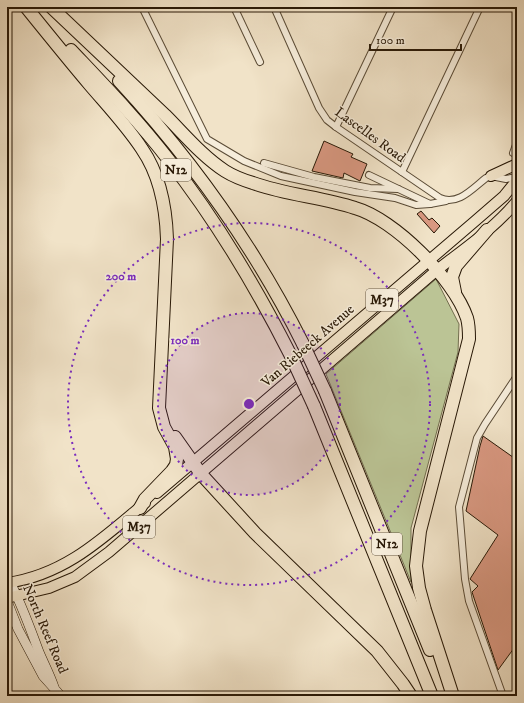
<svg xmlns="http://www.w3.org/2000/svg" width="524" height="703" font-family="'IM FELL DW Pica',serif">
<rect width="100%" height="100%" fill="#f1e3c8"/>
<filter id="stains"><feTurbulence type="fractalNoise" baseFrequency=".005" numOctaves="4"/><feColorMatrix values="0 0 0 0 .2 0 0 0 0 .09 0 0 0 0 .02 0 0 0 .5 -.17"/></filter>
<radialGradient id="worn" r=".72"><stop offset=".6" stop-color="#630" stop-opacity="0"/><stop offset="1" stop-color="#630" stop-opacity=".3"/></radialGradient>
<path fill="#bbc495" stroke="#726e4e" d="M436,279L459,324L458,352L411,528V582L326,374Z"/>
<g fill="#d99881" stroke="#281806">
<path d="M324,141L353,154L351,157L367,164L360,181L344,173L343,178L312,171Z"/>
<path d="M421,211L429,220L432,218L440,226L434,233L417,214Z"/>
<path d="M483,436L517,460V644L498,670L472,592L478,586L470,579L498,535L466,511L480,446Z"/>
</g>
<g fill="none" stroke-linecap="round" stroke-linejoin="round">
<g stroke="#5a4b36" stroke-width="8">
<g id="minor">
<path d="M142,7L207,139L244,161L281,176L355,192L395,198L416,205L430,204"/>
<path d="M234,7L260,62"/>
<path d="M274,7L319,108L327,120L336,127L440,198C458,206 473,188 486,178L491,176L506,179L517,177"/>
<path d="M336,127L393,7"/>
<path d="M513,153L517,142"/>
<path d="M264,163L314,177L370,188L398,189"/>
<path d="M402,172L480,7"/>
<path d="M369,175L430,204L446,201"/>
<path d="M503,696L469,601L465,579L459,507L477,438L485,424L517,376"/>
</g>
</g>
<g stroke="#281806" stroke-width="10">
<g id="secondary">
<path d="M10,582C22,605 30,628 39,652C44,664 50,675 54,687"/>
<path d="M7,601L18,629L43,676L61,696"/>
</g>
</g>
<g stroke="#281806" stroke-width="12">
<g id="primary">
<path d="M491,176L517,164"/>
<path d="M157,493L474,222L504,196L517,180"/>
<path d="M7,583C65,575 103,538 145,503"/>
<path d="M7,598L49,588L75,577L109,552L437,270C465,248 495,228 517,201"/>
</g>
</g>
<g stroke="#281806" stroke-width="14">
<g id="motorway">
<path d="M26,7C47,33 68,59 90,85C108,106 127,126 142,149C160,175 166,208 167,239L159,408L164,427L175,447L177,459L176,465L172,471L145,499L140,508"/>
<path d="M51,7C89,43 127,79 165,115C184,134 202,156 225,171C233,176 243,180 253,183C286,195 322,197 355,208C394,219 454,279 467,318C469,325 469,332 469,339L420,531L416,566L419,588L425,610L453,696"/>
<path d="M71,50C104,85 138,120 168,159C216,220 256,287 291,356"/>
<path d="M119,81C192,160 255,248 303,344"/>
<path d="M455,292L452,277L456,266L487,230"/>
<path d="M325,391L430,650"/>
<path d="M314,406L432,696"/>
<path d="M175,437L201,474L255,533L377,651L403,684L411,696"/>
</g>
</g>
<use href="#minor" stroke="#f6eddb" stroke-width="6"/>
<use href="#secondary" stroke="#f6eddb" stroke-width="9"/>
<use href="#primary" stroke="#f1e3c8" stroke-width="10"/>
<use href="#motorway" stroke="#f1e3c8" stroke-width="12"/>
<g stroke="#281806" stroke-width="14" stroke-linecap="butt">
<g id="motorway-bridge">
<path d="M303,344L325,391"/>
<path d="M291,356L314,406"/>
</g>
</g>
<use href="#motorway-bridge" stroke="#f1e3c8" stroke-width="12"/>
</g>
<circle cx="249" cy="404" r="91" fill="#7b2cbf" fill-opacity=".12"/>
<g fill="none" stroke="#7b2cbf" stroke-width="2" stroke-dasharray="2 4">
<circle cx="249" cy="404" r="91"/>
<circle cx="249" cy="404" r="181"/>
</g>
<g text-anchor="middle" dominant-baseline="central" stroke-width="3" stroke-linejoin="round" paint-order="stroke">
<g fill="#f6eddb" stroke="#665846" stroke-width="1">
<rect x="161" y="159" width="30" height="22" rx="3"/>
<rect x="366" y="289" width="32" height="22" rx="3"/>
<rect x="123" y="516" width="32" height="22" rx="3"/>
<rect x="372" y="533" width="30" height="22" rx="3"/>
</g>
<g font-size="13" font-weight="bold" fill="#281806">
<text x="176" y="170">N12</text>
<text x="382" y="300">M37</text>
<text x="139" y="527">M37</text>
<text x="387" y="544">N12</text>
</g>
<g font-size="14" fill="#281806" stroke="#f6eddb">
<text transform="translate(370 135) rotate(36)">Lascelles Road</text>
<text transform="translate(308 346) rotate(-41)">Van Riebeeck Avenue</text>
<text transform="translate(45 629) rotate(67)">North Reef Road</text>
</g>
</g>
<circle cx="249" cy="404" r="6" fill="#7b2cbf" stroke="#f6eddb" stroke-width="2"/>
<g font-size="12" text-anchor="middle" font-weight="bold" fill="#7b2cbf" stroke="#f6eddb" stroke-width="3" stroke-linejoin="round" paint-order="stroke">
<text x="121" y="280">200 m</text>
<text x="185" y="344">100 m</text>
</g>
<rect width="524" height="703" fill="none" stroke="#f1e3c8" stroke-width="24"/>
<rect x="8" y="8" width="508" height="687" fill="none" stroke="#281806" stroke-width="2"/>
<rect x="12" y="12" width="500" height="679" fill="none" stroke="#281806"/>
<path d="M370 44v6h91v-6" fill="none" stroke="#281806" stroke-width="2"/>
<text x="376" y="44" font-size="12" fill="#281806" stroke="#f6eddb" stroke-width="3" paint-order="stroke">100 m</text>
<rect width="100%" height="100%" filter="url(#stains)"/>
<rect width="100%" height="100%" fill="url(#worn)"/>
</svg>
